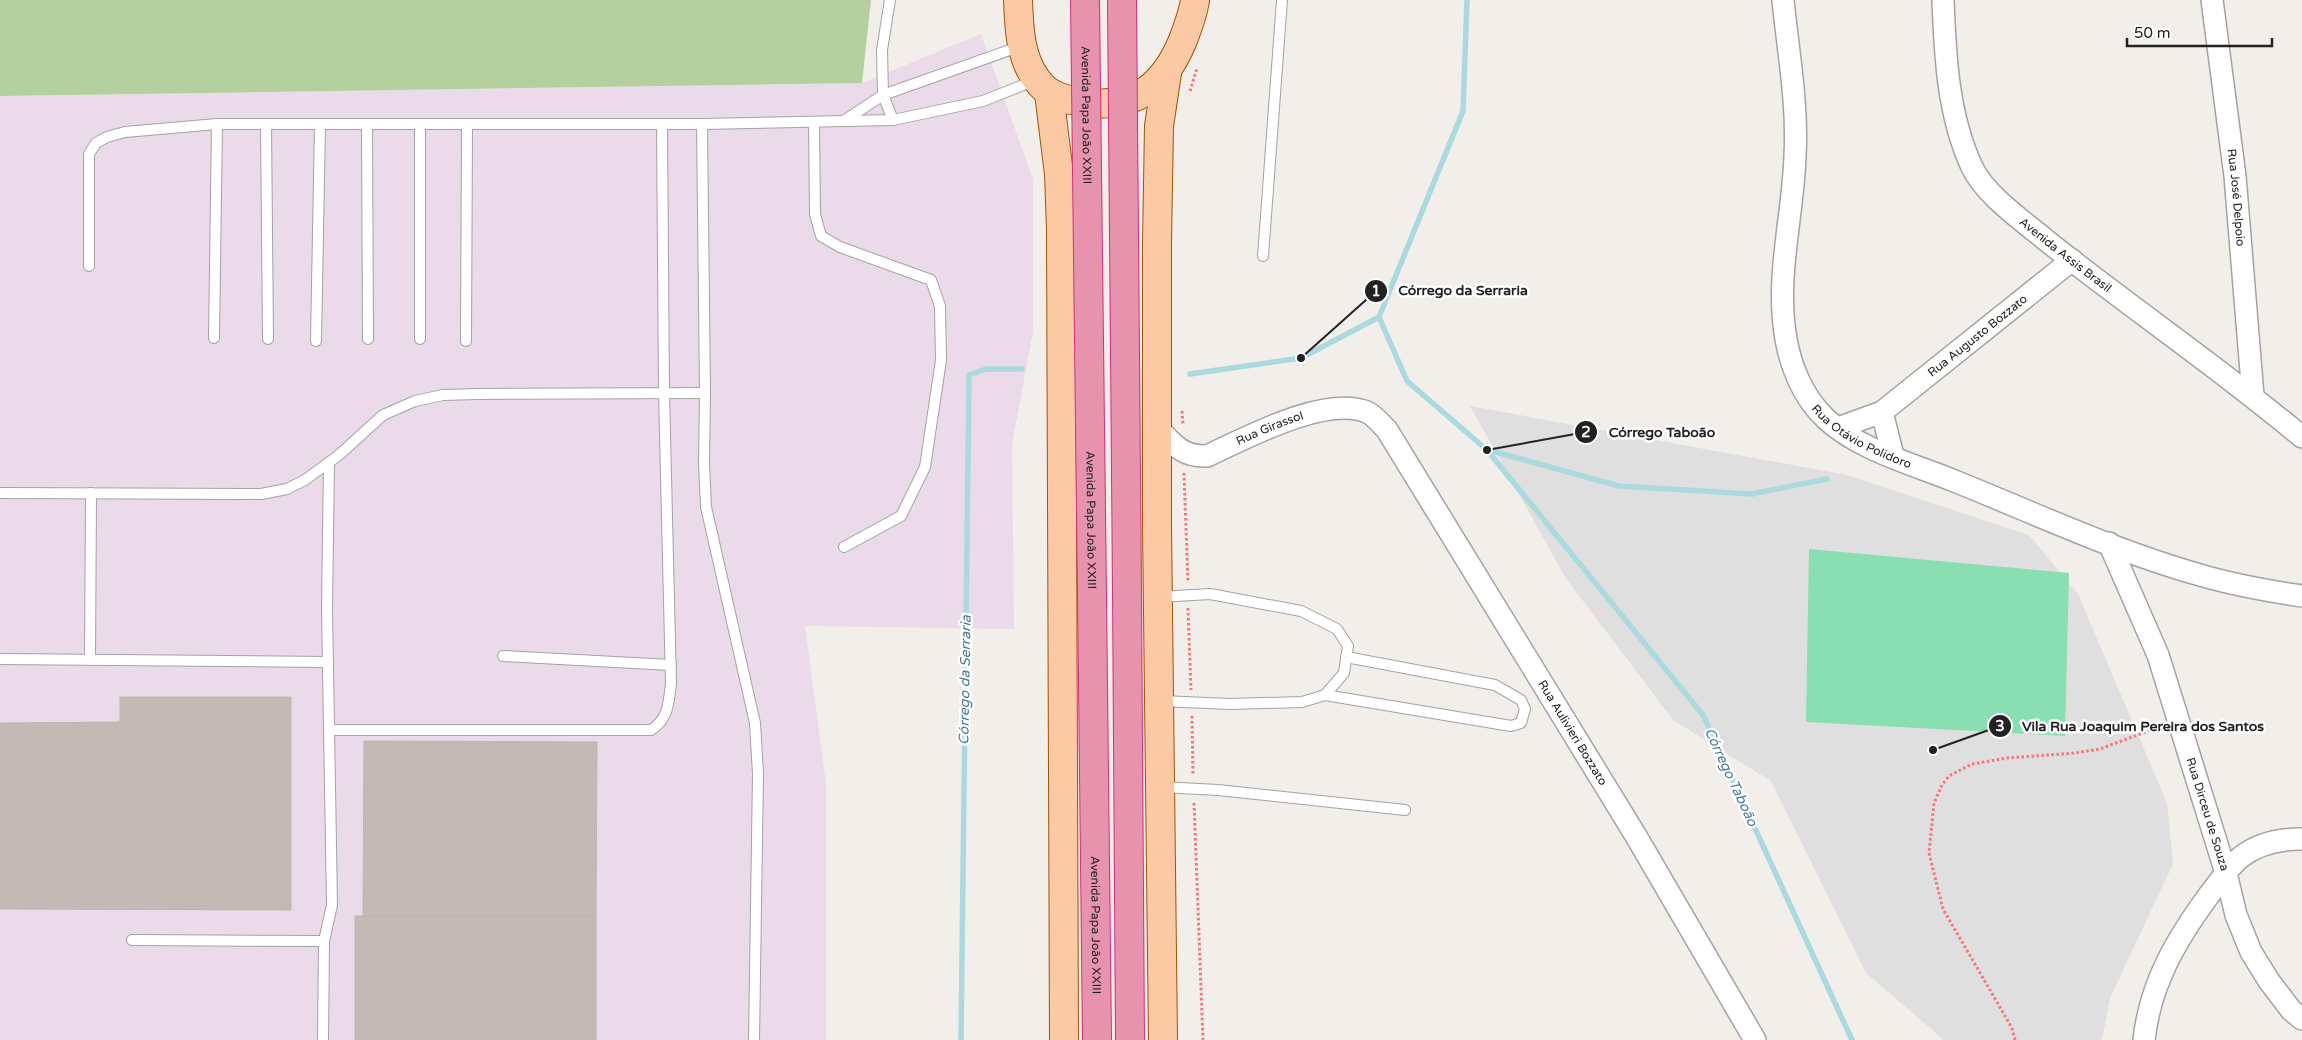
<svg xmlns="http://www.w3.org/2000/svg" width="2302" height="1040" font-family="'Varela Round',sans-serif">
<rect width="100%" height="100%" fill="#f2eee9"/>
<path fill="#e0dfdf" d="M1470,406L1847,475L2029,535L2078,594L2167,803L2173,864L2110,998L2102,1040H1944L1866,973L1771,781L1673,720L1565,577Z"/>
<path fill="#ebdbea" d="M981,34L1033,179V332L1012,445L1014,629L805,626L826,784V1040H0V96L862,83Z"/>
<path fill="#b4d09e" d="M0,0H871L862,83L0,96Z"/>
<path fill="#89dfb2" d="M1809,549L2069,573L2065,736L1806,722Z"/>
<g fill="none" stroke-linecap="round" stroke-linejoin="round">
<g stroke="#aadade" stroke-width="5.5">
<path d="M1467,0L1463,111L1379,317L1407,381L1487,450L1703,715L1852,1040"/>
<path d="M1190,374L1301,358L1379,317"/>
<path d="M1488,450L1619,486L1752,494L1827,479"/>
<path d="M961,1040L969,375L986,369H1022"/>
</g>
</g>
<g fill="#c3b9b5" stroke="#c4b3ab">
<path d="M120,697H291V910L0,909V723L120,722Z"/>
<path d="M364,741L597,742L596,916H363Z"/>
<rect x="355" y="916" width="241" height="124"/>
</g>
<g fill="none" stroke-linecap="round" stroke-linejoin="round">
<g stroke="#a3a3a3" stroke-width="12">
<g id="lane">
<path d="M890,0L882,50L883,95L893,120"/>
<path d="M845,120L883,95L1021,46"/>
<path d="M814,122L815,214L821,236L840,247L931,280L940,306L941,360L925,467L901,516L844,547"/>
<path d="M266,124L268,339"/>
<path d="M367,124L368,339"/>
<path d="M702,124L705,393L704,464L706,507L755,723L758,774L754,1040"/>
<path d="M1263,256L1282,0"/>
<path d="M89,266V154L96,143L107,137L125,132L217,124H702L893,120L983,101L1036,80"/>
<path d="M214,338L217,124"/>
<path d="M420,339V124"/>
<path d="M316,341L320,124"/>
<path d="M466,341L467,124"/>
<path d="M0,493L261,494L287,489L305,480L339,455L383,415L415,401L443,395L476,394L705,393"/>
<path d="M1159,597L1210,594L1301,611L1337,629L1348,646L1344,673L1325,695L1302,702L1230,704L1161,701"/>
<path d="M503,656L671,665"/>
<path d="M0,659L328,662"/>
<path d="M90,660L91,493"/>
<path d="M1325,695L1511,726L1521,723L1525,709L1521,700L1495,685L1346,657"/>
<path d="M330,730H651C668,720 669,702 671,683L664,393L662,124"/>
<path d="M1162,787L1218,790L1405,810"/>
<path d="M132,940L324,941"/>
<path d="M323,1040L324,941L332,905L327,609L329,462"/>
</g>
</g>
<g stroke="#a3a3a3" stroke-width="24">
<g id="street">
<path id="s1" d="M1783,0C1788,51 1798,104 1795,156C1793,217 1775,278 1786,339C1791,368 1804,398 1825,418C1858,450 1916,465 1957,482C2036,514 2118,552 2200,575C2234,585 2268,591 2302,596"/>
<path id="s2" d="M1943,0C1945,55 1948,116 1972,167C1985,195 2023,221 2047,241C2131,308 2220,368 2302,437"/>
<path id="s3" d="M2212,0L2235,176L2253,396"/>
<path d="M1882,412L1893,456"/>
<path id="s4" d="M1157,427C1173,444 1182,457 1207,456C1246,438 1325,395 1367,412C1374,415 1382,425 1387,430L1636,836L1755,1040"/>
<path id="s5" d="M1838,428L1882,412L2072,260"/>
<path id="s6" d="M2109,543L2158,655L2226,873L2236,915L2251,952L2269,981L2291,1010L2302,1019"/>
<path d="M2144,1040C2150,984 2176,940 2209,895C2219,883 2228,867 2241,857C2259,843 2280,839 2302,839"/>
</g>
</g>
<g stroke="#9e5502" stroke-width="30">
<g id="primary">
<path d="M1018,0C1019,27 1020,58 1037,80C1048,96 1065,100 1083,102C1135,110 1164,86 1183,40C1188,27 1193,14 1195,0"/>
<path d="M1049,93L1059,174L1061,229L1064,1040"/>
<path d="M1163,1040L1157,525V242L1159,126L1167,73"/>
</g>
</g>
<g stroke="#da2b7f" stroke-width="30">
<g id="highway">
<path d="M1127,592L1130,1040"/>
<path id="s7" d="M1092,596L1097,1040"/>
</g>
</g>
<g stroke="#f97377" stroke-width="3" stroke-dasharray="2.5 2.5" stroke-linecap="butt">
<path d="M1190,91L1197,68"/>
<path d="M1182,411L1183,425"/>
<path d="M1184,473L1188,582"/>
<path d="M1188,608L1191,690"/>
<path d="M1192,716L1193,775"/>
<path d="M1194,803L1203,1040"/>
<path d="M2015,1040L2012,1028L1943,909L1929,853L1934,803L1942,785L1949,776L1972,764L2007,758L2075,753L2100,749L2159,727"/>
</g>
<use href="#lane" stroke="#fff" stroke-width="10"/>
<use href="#street" stroke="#fff" stroke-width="21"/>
<use href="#primary" stroke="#fbcaa5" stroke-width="28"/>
<use href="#highway" stroke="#e793ae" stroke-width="28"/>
<g stroke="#da2b7f" stroke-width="30" stroke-linecap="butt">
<g id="highway-bridge">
<path id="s8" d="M1085,0L1092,596"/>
<path d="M1122,0L1127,592"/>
</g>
</g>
<use href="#highway-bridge" stroke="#e793ae" stroke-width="28"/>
</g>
<g text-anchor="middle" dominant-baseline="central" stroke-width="5" stroke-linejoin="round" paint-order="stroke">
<g font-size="12" fill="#222" stroke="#fff">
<text stroke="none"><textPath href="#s8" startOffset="115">Avenida Papa João XXIII</textPath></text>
<text stroke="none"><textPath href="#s3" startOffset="199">Rua José Delpoio</textPath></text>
<text stroke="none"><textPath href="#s2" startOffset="300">Avenida Assis Brasil</textPath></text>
<text stroke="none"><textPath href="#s5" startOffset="169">Rua Augusto Bozzato</textPath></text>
<text stroke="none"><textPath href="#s4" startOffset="129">Rua Girassol</textPath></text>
<text stroke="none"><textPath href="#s1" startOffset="471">Rua Otávio Polidoro</textPath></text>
<text stroke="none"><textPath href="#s8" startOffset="520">Avenida Papa João XXIII</textPath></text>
<text stroke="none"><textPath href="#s4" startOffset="612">Rua Aulivieri Bozzato</textPath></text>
<text stroke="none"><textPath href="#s6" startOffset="289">Rua Dirceu de Souza</textPath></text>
<text stroke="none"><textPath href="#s7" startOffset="329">Avenida Papa João XXIII</textPath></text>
</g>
<g font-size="14" font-style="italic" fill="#457a9a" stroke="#fff">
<text transform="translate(965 680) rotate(-89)">Córrego da Serraria</text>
<text transform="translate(1731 777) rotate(65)">Córrego Taboão</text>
</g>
</g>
<path fill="none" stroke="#222" stroke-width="2" d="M1301 358L1376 291M1487 450L1586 432M1933 750L2000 726"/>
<g fill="#222" stroke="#fff" stroke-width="2">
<circle cx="1301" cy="358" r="5"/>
<circle cx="1487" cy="450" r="5"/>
<circle cx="1933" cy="750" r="5"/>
<circle cx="1376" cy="291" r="12"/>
<circle cx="1586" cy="432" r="12"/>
<circle cx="2000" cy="726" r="12"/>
</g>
<g font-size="15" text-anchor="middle" font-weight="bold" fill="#fff">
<text x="1376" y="296">1</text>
<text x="1586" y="437">2</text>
<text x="2000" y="731">3</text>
</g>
<g font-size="14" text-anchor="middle" font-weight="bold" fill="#222" stroke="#fff" stroke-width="5" stroke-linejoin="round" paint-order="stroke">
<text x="1463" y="295">Córrego da Serraria</text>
<text x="1662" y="437">Córrego Taboão</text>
<text x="2143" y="731">Vila Rua Joaquim Pereira dos Santos</text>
</g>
<path d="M2127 38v8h145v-8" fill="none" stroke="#222222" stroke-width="2.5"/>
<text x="2134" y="38" font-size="15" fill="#222222" stroke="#ffffff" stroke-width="4" paint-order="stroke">50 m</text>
</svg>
